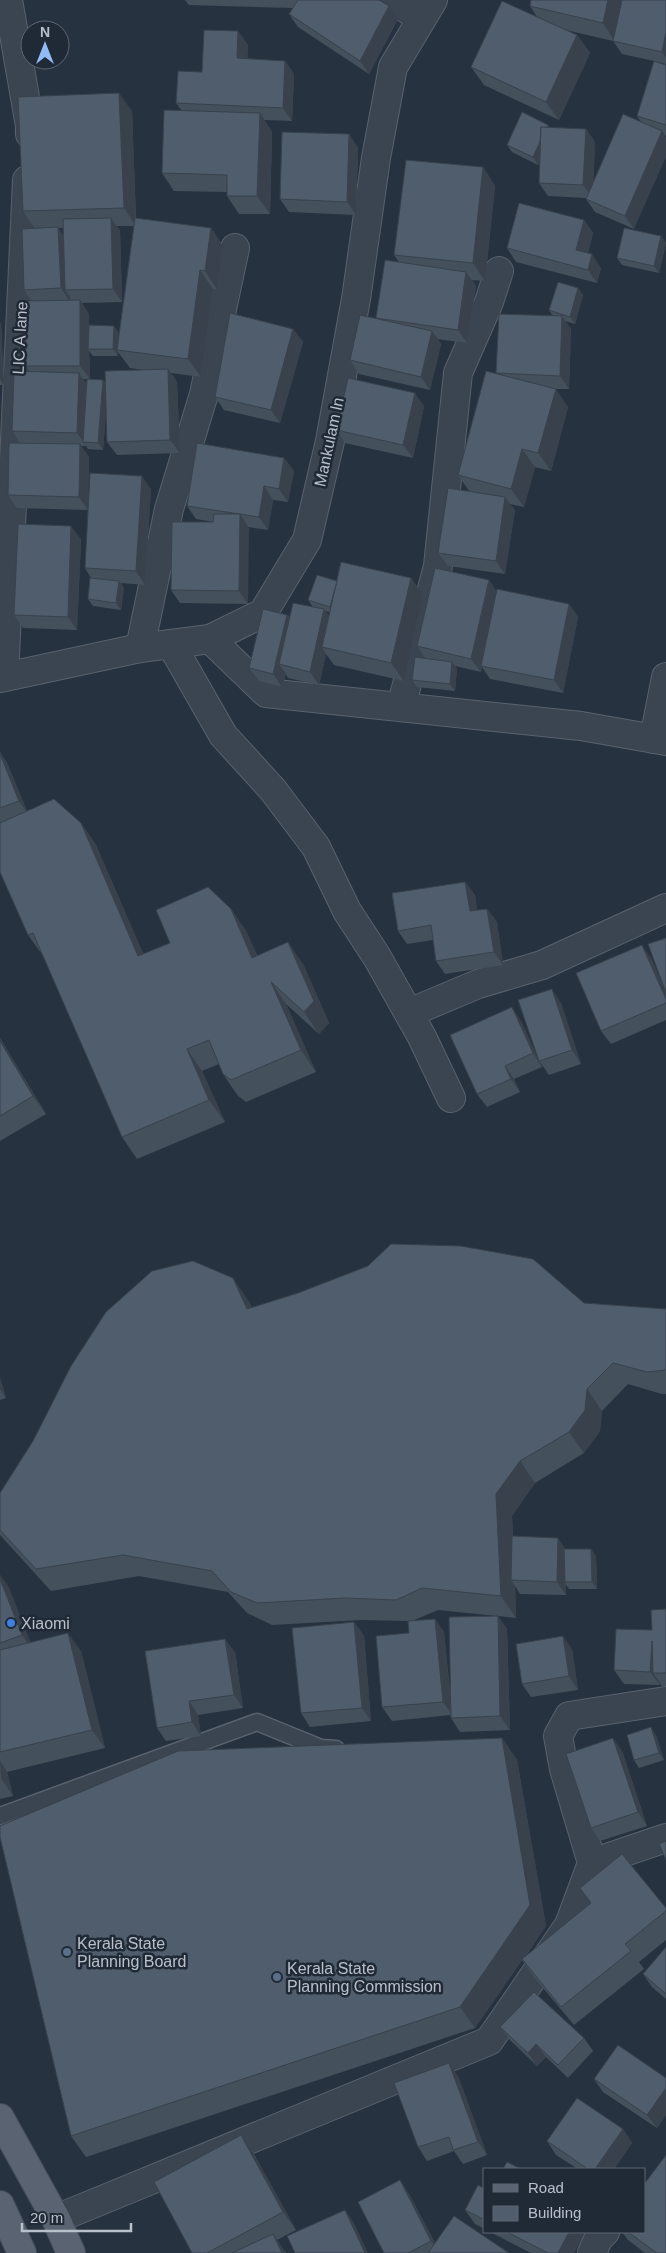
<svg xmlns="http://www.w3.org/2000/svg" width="666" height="2253" font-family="Arial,sans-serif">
<rect width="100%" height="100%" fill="#273241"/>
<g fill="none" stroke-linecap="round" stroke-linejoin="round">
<g stroke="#59626e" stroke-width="19">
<path id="service" d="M0,1816L257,1722L321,1748L336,1749"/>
</g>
<g stroke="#59626e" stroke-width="30">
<g id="minor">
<path d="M8,0L30,126V134"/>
<path d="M394,0L421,19"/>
<path d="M210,639L266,693L581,726L666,741"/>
<path d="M171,644L223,735L273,790L316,847L347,911L377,957L422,1037L451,1098"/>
<path d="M140,648L169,509L204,394L235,248"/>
<path d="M4,677L27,180"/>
<path d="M0,678L140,648L210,639L263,613L307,540L330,441L356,299L376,158L393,67L433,0"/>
<path d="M401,707L438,566L458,373L489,302L499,271"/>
<path d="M654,739L666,677"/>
<path d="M409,1013L478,984L542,965L666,908"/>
<path d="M592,1863L666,1838"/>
<path d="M56,2219L489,2041L569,1925L592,1863L564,1769L558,1736L569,1716L666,1701"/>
<path d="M592,2253L598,2239L605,2232"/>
</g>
</g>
<g stroke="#454d5a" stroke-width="30">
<g id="primary">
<path d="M0,2118L56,2219L71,2253"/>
<path d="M0,2205L22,2253"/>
</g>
</g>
<use href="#service" stroke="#3b4451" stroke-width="16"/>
<use href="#minor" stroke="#3b4451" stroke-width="28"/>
<use href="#primary" stroke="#596371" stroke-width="28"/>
</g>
<g fill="#45505d" fill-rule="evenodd">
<path d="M185,0H379L398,19L369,74L298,27L289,14L293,8L189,5Z"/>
<path d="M666,0V64L655,62L666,65V136L665,135L634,229L595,212L586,199V198L548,196L539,183L540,161L538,165L512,152L507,145L548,125L550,128L586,129L595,142L593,181L641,122L637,116L654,61L622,54L613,41L566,30L577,35L590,53L559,120L484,85L471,67L537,17L530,6Z"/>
<path d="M238,31L248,45L247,59L285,61L294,74L292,121L264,120L272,132L270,214H239L227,196V192L174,191L162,173L182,111L176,103L202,72Z"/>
<path d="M132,111L136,218L211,228L223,246L217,289H213L201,377L171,373L177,382L180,453L117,455L107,442L106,413L103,450L88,449L86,446H81L89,457L88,510L17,508L8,495L20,443L12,431L30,372L26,366L32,301L24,290L35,229L23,211ZM117,226H134L119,333L89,325V314L82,303L122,302L120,231ZM58,228H63V236ZM89,351L93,356H118V352L130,368L144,370L105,383L103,380L87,384L83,379H90Z"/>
<path d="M349,134L358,148L356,215L289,212L280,199Z"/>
<path d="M483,167L495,186L485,281L472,280L476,286L467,343L437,339L441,344L430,390L359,374L350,360L377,319L399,262L394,255Z"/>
<path d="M584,220L593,233L588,253L601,268L597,283L516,262L507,248Z"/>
<path d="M661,236L666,243L659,273L622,265L617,258Z"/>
<path d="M578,288L583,295L575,324L565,321L571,329L569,389H553L568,407L551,471L535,467L524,507L510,504L515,510L505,574L448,566L438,553L469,491L458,475L496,373L553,316L549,310Z"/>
<path d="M0,323L1,324L4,385H0Z"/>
<path d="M293,329L303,342L280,423L224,410L215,397Z"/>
<path d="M424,406L413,458L345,443L336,430Z"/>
<path d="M284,458L294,471L288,502L273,500L268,530L248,527V604L180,603L171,590L214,522L196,519L187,506Z"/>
<path d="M151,489L145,585L121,583L124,588L121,610L93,606L88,599L91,578L85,568Z"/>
<path d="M81,539L77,630L23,628L14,615Z"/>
<path d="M411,578L423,596L404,681L334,665L326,654L319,685L288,678L286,674L282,687L259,681L249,668L287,615L290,618L313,607L308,600L337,581ZM325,611L330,612L329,616Z"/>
<path d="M489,580L496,591L569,604L578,617L563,693L490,679L482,667L481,672L455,666L457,669L455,691L417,687L412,680L426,659L417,646Z"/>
<path d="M0,752L7,763L27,811L81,823L96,845L143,954L170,943L231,909L246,931L257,955L303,964L329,1023L319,1034L286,1004L316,1072L246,1102L238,1096L223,1074L219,1064L202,1071L225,1122L137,1159L122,1137L44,957L28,935L0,872Z"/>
<path d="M465,882L475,895L477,910L487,909L497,922L503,965L445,974L436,961L433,940L407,944L398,931Z"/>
<path d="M666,938V1020L611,1044L601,1031L651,958L663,985Z"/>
<path d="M561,1003L581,1064L549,1075L540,1062L542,1067L514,1079L520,1092L487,1107L477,1094L521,1021L538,1059Z"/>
<path d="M0,1038L46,1114L0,1141Z"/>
<path d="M248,1300L252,1308L584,1303L666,1309V1394H662L628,1384L602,1411L600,1431L584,1453L535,1483L512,1516L513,1536L565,1549H591L596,1556L597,1589H569L566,1585V1595L520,1594L515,1586L516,1618L498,1616L507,1629L510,1730L460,1732L451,1718V1715L392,1721L382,1707L409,1633L408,1621L361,1620L272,1625L247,1613L228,1592L139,1576L51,1591L0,1535V1493ZM438,1610L497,1616L451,1701L444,1632L435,1619L412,1621Z"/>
<path d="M0,1378L6,1398L0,1400Z"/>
<path d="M0,1575L9,1588L30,1642L81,1651L105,1748L7,1772L13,1796L0,1799Z"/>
<path d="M666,1609V1686L662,1687L660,1683V1685L624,1684L614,1670L652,1630Z"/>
<path d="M354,1622L364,1636L371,1721L310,1727L301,1713Z"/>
<path d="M572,1649L578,1690L531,1697L522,1684Z"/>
<path d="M235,1652L243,1708L198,1715L201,1736L166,1741L157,1728Z"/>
<path d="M656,1735L664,1760L639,1768L634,1760Z"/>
<path d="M502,1738L517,1760L546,1926L525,1957L591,1903L580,1888L666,1908V1940L639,1962L644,1969L574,2025L534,1977L522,1960L475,2028L86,2157L71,2136Z"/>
<path d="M622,1751L647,1826L600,1841L591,1828Z"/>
<path d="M666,1947V1999L652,1987L643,1974Z"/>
<path d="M500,2027L584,2038L593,2051L568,2078L546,2057L537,2066L510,2040Z"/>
<path d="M458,2076L487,2155L463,2164L454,2151L427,2161L418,2147Z"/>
<path d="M666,2078V2115L657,2128L603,2092L594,2079Z"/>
<path d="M623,2129L632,2143L614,2169H578L556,2155L547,2141Z"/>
<path d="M241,2135L254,2154L296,2230L277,2240L286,2253H192Z"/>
<path d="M485,2189V2229L475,2224L465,2210Z"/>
<path d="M409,2194L435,2243L509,2253H384Z"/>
<path d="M490,2232H585L574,2253H531Z"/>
<path d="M622,2232H645L666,2253H645L628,2240Z"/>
</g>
<g fill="#38414c">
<path d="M608,0H625L615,42L603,23Z"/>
<path d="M389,6L398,19L369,74L360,61Z"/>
<path d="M238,31L248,45L247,72L237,58Z"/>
<path d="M666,32V58L662,52Z"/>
<path d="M577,35L590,53L559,120L546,102Z"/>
<path d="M285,61L294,74L292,121L283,108Z"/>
<path d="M119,93L132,111L136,226L124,208Z"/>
<path d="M260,113L272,132L270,214L257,196Z"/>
<path d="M548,125L553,132L538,165L533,157Z"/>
<path d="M586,129L595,142L593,198L583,185Z"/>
<path d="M662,131L666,137V157L634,229L625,216Z"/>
<path d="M349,134L358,148L356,215L347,202Z"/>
<path d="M483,167L495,186L485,281L473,263Z"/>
<path d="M111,218L120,231L122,302L113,289Z"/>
<path d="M584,220L593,233L585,263L576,250Z"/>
<path d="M58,227L67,241L65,290L70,297V302L61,288Z"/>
<path d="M211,228L223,246L217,289L205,271Z"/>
<path d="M661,236L666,243L659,273L654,266Z"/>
<path d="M592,254L601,268L597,283L588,270Z"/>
<path d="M200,270L213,289L201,377L188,359Z"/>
<path d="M466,272L476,286L467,343L458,330Z"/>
<path d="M578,288L583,295L575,324L570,317Z"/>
<path d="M80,300L89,314V349H88L89,351L90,379L80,366Z"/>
<path d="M562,316L571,329L569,389L560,376Z"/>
<path d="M0,323L1,324L4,385L0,379Z"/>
<path d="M114,326L119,333L117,350L118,352V356L113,349Z"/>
<path d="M293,329L303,342L280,423L271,410Z"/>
<path d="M432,331L441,344L430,390L421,377Z"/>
<path d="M168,369L177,382L180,453L170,440Z"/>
<path d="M79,373L88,386L84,442L77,433Z"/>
<path d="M103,380L108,388L103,450L98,443Z"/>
<path d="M556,389L568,407L551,471L538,453Z"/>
<path d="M415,393L424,406L413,458L403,445Z"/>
<path d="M80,444L89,457L88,510L79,497Z"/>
<path d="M522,449L535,467L524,507L511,489Z"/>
<path d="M284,458L294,471L288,502L279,489Z"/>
<path d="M142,476L151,489L145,585L136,571Z"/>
<path d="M264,486L273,500L268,530L259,517Z"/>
<path d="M505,497L515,510L505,574L496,561Z"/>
<path d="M240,514L249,528L248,604L239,591Z"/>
<path d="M71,526L81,539L77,630L68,617Z"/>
<path d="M411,578L423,596L404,681L391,663Z"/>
<path d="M489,580L498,594L481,666L482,667L481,672L471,659Z"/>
<path d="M119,581L124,588L121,610L116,603Z"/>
<path d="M569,604L578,617L563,693L554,680Z"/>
<path d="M324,609L333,622L322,647L326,654L319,685L310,672Z"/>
<path d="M287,615L297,628L279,664L286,674L282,687L273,674Z"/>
<path d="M452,662L457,669L455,691L450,684Z"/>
<path d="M0,752L7,763L28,814L19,801L0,754Z"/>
<path d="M81,823L96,845L154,978L138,956Z"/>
<path d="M465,882L475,895L479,925L470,911Z"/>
<path d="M231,909L246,931L267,979L252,958Z"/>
<path d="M487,909L497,922L503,965L494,952Z"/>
<path d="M288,942L303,964L329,1023L319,1034L304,1012Z"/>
<path d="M642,945L651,958L666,991V999Z"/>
<path d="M271,982L286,1004L316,1072L301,1050Z"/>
<path d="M552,989L561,1003L581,1064L572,1050Z"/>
<path d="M512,1007L521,1021L542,1067L533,1053Z"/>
<path d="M0,1038L46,1114L33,1096L0,1041Z"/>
<path d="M187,1049L202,1071L225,1122L209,1100Z"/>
<path d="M505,1066L514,1079L520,1092L511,1079Z"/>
<path d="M233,1278L248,1300L262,1331L247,1309Z"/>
<path d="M0,1378L6,1398L0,1389Z"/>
<path d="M587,1389L602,1411L600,1431L584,1453L569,1432Z"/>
<path d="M520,1461L535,1483L512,1516L515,1581L511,1580L515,1586L516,1618L501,1596L496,1494Z"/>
<path d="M558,1538L567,1551L565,1582L566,1585V1595L557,1582Z"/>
<path d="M591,1549L596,1556L597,1589L592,1582Z"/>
<path d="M0,1575L9,1588L35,1654L22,1635L0,1579Z"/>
<path d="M498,1616L507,1629L510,1730L500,1716Z"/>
<path d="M435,1619L444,1632L452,1715L443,1702Z"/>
<path d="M354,1622L364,1636L371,1721L362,1708Z"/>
<path d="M68,1633L81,1651L105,1748L92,1730Z"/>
<path d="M563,1636L572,1649L578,1690L569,1676Z"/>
<path d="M225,1639L235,1652L243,1708L234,1695Z"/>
<path d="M652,1641L653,1673L660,1683V1685L650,1672Z"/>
<path d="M189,1701L198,1715L201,1736L192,1722Z"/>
<path d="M651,1727L656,1735L664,1760L659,1753Z"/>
<path d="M502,1738L517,1760L546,1926L475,2028L460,2007Z"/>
<path d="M613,1738L622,1751L647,1826L638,1812Z"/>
<path d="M0,1761L7,1772L13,1796L1,1778Z"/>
<path d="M536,2044L546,2057L537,2066L528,2053Z"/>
<path d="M449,2063L458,2076L487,2155L478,2142Z"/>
<path d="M666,2088V2115L657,2128L647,2115Z"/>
<path d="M623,2129L632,2143L614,2169H595Z"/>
<path d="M241,2135L254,2154L296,2230L283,2212Z"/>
<path d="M400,2180L409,2194L440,2253L431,2241Z"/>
<path d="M345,2210L354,2223L368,2253H365Z"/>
<path d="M569,2232H585L574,2253H558Z"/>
<path d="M273,2234L285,2252L286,2253H282Z"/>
</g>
<g fill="#505d6c" stroke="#38414c">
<path d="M298,0H379L389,6L360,61L289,14Z"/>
<path d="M531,0H608L603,23L530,6Z"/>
<path d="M622,0H666V32L662,52L613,41Z"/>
<path d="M502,1L577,35L546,102L471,67Z"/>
<path d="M204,30L238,31L237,58L285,61L283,108L176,103L178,71L202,72Z"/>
<path d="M654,61L666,65V125L637,116Z"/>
<path d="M119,93L124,208L23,211L18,97Z"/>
<path d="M164,110L260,113L257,196H227V175L162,173Z"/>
<path d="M522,112L548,125L547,128L541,127L540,142L533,157L507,145Z"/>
<path d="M623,114L662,131L625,216L586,199Z"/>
<path d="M541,127L586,129L583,185L539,183Z"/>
<path d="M282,132L349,134L347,202L280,199Z"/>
<path d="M406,160L483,167L473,263L394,255Z"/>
<path d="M519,203L584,220L576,250L592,254L588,270L507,248Z"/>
<path d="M111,218L113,289L65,290L63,219Z"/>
<path d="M135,218L211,228L205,271L200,270L188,359L117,350Z"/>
<path d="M58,227L61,288L24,290L22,229Z"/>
<path d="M624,228L661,236L654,266L617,258Z"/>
<path d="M385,260L466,272L458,330L376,318Z"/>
<path d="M558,282L578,288L570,317L549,310Z"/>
<path d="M80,300V366H26L25,301Z"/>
<path d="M230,313L293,329L271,410L215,397Z"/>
<path d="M499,314L562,316L560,376L496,373Z"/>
<path d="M360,315L432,331L421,377L350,360Z"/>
<path d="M89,325L114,326L113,349H88Z"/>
<path d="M168,369L170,440L107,442L105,371Z"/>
<path d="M14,371L79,373L77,433L12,431Z"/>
<path d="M486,371L556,389L538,453L522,449L511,489L458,475Z"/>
<path d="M348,378L415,393L403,445L336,430Z"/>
<path d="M87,379L103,380L98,443L83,442Z"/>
<path d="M9,443L80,444L79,497L8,495Z"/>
<path d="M197,443L284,458L279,489L264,486L259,517L187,506Z"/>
<path d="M90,473L142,476L136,571L85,568Z"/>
<path d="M448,488L505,497L496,561L438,553Z"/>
<path d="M214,514H240L239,591L171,590L172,522H213Z"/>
<path d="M18,524L71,526L68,617L14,615Z"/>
<path d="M341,562L411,578L391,663L322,647Z"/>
<path d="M435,568L489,580L471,659L417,646Z"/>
<path d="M317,575L337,581L330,607L308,600Z"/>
<path d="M90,578L119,581L116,603L88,599Z"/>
<path d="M497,589L569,604L554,680L481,666Z"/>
<path d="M293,603L324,609L310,672L279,664Z"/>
<path d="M263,609L287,615L273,674L249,668Z"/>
<path d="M415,657L452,662L450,684L412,680Z"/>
<path d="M0,754L19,801L0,808Z"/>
<path d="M54,799L81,823L138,956L170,943L156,910L208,887L231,909L252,958L288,942L314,1001L304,1012L271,982L301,1050L231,1080L223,1074L209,1040L187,1049L209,1100L122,1137L33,933L28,935L0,872V823Z"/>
<path d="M465,882L470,911L487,909L494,952L436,961L431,925L398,931L392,893Z"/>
<path d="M666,938V993L648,944Z"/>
<path d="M642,945L666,999V1003L601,1031L576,973Z"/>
<path d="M552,989L572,1050L539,1061L518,1000Z"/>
<path d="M512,1007L533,1053L505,1066L511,1079L477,1094L450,1035Z"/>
<path d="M0,1041L33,1096L0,1116Z"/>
<path d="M391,1244L461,1246L533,1259L584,1303L666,1309V1370L647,1372L613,1363L587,1389L585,1410L569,1432L520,1461L496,1494L501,1596L422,1588L396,1600L345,1598L257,1603L231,1592L212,1571L123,1555L36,1569L0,1530V1493L33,1441L71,1366L106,1312L152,1271L193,1261L233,1278L247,1309L298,1293L368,1266Z"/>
<path d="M512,1536L558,1538L557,1582L511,1580Z"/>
<path d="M564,1549H591L592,1582H565Z"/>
<path d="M0,1579L22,1635L0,1643Z"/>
<path d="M666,1609V1673H653L652,1641L650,1672L614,1670L616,1629L652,1630L651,1610Z"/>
<path d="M498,1616L500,1716L451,1718L449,1617Z"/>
<path d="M435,1619L443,1702L382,1707L376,1636L409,1633L408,1621Z"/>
<path d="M354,1622L362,1708L301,1713L292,1628Z"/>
<path d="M68,1633L92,1730L0,1752V1650Z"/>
<path d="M563,1636L569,1676L522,1684L516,1644Z"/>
<path d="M225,1639L234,1695L189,1701L192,1722L157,1728L145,1651Z"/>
<path d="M651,1727L659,1753L634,1760L627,1735Z"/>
<path d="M502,1738L530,1905L460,2007L71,2136L0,1837V1826L178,1751Z"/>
<path d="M613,1738L638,1812L591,1828L566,1754Z"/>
<path d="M666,1841V1860L659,1844Z"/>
<path d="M622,1854L666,1908V1911L625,1944L631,1951L561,2007L522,1959L591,1903L580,1888Z"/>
<path d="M666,1947V1994L643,1974Z"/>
<path d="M534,1992L584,2038L558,2065L536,2044L528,2053L500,2027Z"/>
<path d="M618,2045L666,2078V2088L647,2115L594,2079Z"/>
<path d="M449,2063L478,2142L453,2150L449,2137L418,2147L394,2083Z"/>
<path d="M577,2098L623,2129L595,2169H588L547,2141Z"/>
<path d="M241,2135L283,2212L207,2253H192L154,2182Z"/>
<path d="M666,2155V2253H657L628,2232H645V2183Z"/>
<path d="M507,2162L521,2169H503Z"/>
<path d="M400,2180L431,2241L408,2253H384L358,2202Z"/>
<path d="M478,2185L485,2189V2220L465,2210Z"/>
<path d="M345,2210L365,2253H295L287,2236Z"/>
<path d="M454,2216L509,2253H428Z"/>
<path d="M507,2232H569L558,2253H548Z"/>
<path d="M273,2234L282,2253H232Z"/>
</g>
<circle fill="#3f7fe0" stroke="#202936" stroke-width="2" cx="11" cy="1623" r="5"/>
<g fill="#5c6f8a" stroke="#202936" stroke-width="2">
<circle cx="67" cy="1952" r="5"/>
<circle cx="277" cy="1977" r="5"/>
</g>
<g text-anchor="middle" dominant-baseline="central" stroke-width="5" stroke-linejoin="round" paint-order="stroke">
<g font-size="16" fill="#b8c0cb" stroke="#202936">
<text transform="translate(20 338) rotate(-87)">LIC A lane</text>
<text transform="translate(329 442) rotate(-78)">Mankulam ln</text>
</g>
<g font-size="16" fill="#b8c0cb" stroke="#202936" text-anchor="start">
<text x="21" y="1623">Xiaomi</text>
<text x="77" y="1943">Kerala State<tspan x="77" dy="18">Planning Board</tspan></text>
<text x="287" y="1968">Kerala State<tspan x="287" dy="18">Planning Commission</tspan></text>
</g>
</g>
<rect x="483" y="2168" width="162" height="65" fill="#202936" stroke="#5d6572"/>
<rect x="493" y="2184" width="25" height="8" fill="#596371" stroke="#5d6572"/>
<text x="528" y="2193" font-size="15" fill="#b8c0cb">Road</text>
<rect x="493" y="2206" width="25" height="15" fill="#505d6c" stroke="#5d6572"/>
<text x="528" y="2218" font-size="15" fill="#b8c0cb">Building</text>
<g transform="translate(45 45)"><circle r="24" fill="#202936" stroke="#5d6572"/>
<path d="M0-4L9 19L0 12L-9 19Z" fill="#92bbf6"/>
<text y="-8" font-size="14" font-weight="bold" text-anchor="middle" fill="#b8c0cb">N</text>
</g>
<path d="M22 2223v8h109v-8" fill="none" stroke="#b8c0cb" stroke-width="2.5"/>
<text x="30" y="2223" font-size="15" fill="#b8c0cb" stroke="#202936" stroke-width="4" paint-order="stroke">20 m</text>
</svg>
